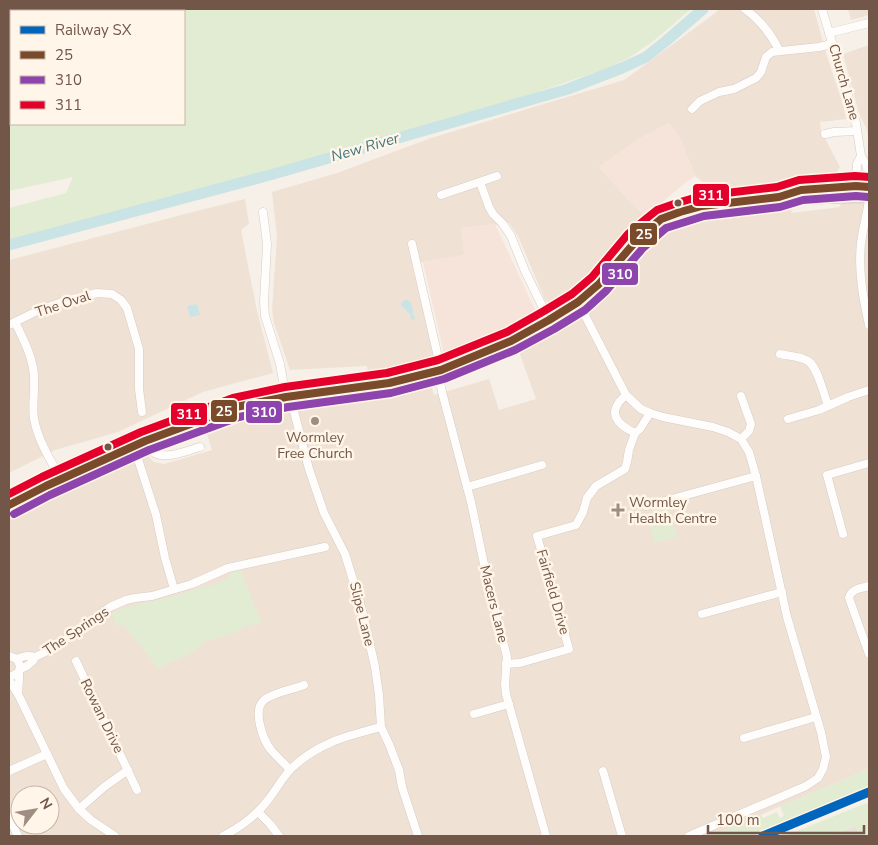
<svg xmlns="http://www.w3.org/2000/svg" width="878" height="845" font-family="'Nunito Sans',sans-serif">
<rect width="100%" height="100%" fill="#f6f0e8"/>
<g fill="#efe2d5" fill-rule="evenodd">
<path d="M720,9H814L826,53L844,108L846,119L820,122L821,131L840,167L837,172L820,179L728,193L718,191L708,186L695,176L680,138L669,123L639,139L599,167L630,202L646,216L605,265L581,289L553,305H551L545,300L518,236L509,223L461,228L465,255L412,264L434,355L432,363L395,373L369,377L367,366L290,370L274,323L272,310L277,236L272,192L337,173L431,138L624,80L710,17Z"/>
<path d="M848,9H869V15L851,20Z"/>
<path d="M869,45V141L867,130L859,113L843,54Z"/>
<path d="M245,199L249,224L241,230L257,311L273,373L203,392L118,432L55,450L9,473V260L185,214Z"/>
<path d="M841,202L869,203V769L711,836H9V516L145,453L154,462L164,464L212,450L207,434L221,430L219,423L231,420L256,417L377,393L430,381L434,395L489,379L499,410L536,399L518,349L551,334L577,319L613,288L638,260L648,247L663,235L678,227L697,220L746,209L790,203L792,213L840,207ZM20,795H50V825H20Z"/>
</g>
<g fill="#f6e4db">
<path d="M669,123L680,138L695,176L680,187L646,216L630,202L599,167L639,139Z"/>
<path d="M495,224L537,314L536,317L503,336L487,344L445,358L423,262L464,255L461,228Z"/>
</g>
<path fill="#e8e0d9" d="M856,826L859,836H832Z"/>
<g fill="#e2ecd3" fill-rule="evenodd">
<path d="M9,9H691C674,23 658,39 639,51C630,58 618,63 608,68L523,97L335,152L9,241V208L66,193L73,177L9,191ZM11,11H184V124H11Z"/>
<path d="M668,508L677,537L655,543L646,514Z"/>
<path d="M240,570L262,624L247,625L236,632L217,639H215L207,640L195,651L157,669L149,656L122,624L116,625L111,613C131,604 153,602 175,596C185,593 195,589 205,586L208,587L229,578L232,571Z"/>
<path d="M869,769V787L752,836H711L761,815L763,818L777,812L780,818L784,816L780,806Z"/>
<path d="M869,802V836H859L856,826L832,836H785Z"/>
</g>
<g fill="#cae4e5">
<path d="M404,300H408C414,306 412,308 413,315L415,317L414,320L411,319L410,314L401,306V303Z"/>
<path d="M197,304L200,315L190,317L187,306Z"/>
</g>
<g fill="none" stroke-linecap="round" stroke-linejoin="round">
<path stroke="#cae4e5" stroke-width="11" d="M9,245L270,175L568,89L622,68L646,57L666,41L703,9"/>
<g stroke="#d5cdc6" stroke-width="9">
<g id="minor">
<path d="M745,9C760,20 771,34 779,50"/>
<path d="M822,9L856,123L861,156L866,164L869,178"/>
<path d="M829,33L869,23"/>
<path d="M692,109L700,101L719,92L734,89L756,78L761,72L766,57L772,52L819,47L832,44"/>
<path d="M825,134L834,132L857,131"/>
<path d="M480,182L489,207L493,214L503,224L511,236L525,271L549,320"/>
<path d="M856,186L857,164L861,156"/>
<path d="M441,195L497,176"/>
<path d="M869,200C867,214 863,228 861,243C858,271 863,298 869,325"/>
<path d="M263,212L267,244L264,302L265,316L280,364L286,397"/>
<path d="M412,244L441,370"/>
<path d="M578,302L626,395L641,409L650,413L663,417L713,427L728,432L741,439L749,452L756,476L787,617L821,732L826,757L823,769L818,778L806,786L689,836"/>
<path d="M15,322C23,339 33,357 34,376C35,391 32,404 34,419C38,440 50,460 61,479"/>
<path d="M9,325L37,311L65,301L97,293L112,294L121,300L127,308L139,349V389L142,412"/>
<path d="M780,354C788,356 800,356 808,361C818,367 823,393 828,405"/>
<path d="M438,371L442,392L471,502L484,564L507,657L505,684L506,694L546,836"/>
<path d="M626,395C606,412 616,424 635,433L640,429L650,413"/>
<path d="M290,396L309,469L324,513L345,554L357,593L364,618L375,667L379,695L381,727L389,744L399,770L402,787L418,836"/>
<path d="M788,419L819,410L848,397L869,390"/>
<path d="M741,439L749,431L751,424L741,396"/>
<path d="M145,441C146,443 147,446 149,448C159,463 186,451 200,447"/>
<path d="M138,459L156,515L165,558L174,589"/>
<path d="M467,487L542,465"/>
<path d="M646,506L756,476"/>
<path d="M843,534L827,475L869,463"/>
<path d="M869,586C861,588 851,589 849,598L869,654"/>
<path d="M702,614L782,592"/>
<path d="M9,656L17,659L20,666L19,672L14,675L9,677"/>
<path d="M17,659C24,656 28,655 35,657"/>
<path d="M76,661L137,790"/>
<path d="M506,664L520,663L569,649L537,536L576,525L583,512L587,498L596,486L625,469L627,462L629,450L635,433"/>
<path d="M20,669L27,666L33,661L35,657L54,648L110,607L126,600L135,598L152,596L192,584L228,568L325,547"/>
<path d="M9,680L18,694L64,789L79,809L91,820L115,836"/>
<path d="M18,694L19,679V672"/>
<path d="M474,714L509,704"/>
<path d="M744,738L816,717"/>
<path d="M290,770C284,763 277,757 271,750C263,740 252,710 264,700C275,692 291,690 304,685"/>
<path d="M9,771L47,754"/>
<path d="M603,771L622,836"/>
<path d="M79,809L104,787L128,770"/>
<path d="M258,812L270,824L279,836"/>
<path d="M9,817L18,836"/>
<path d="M223,836C241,827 256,816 268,800C276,790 282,778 291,769C317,743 347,736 381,727"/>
</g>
</g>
<g stroke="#d5cbc5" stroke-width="14">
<g id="primary">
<path d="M786,199L826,197L869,196"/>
<path d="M9,505L46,486L145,441L175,429L236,407L286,397L389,383L441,370L511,341L549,320L578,302L599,284L636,241L654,225L661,219L680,212L702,206L779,197L801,190L856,186L869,187"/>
</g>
</g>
<use href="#minor" stroke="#fefdfc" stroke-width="8"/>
<use href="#primary" stroke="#f2ece4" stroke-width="12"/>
<g stroke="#fff5e8" stroke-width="11">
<path id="bus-1" d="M9,505L46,486L145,441L236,407L286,397L389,383L441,370L511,341L549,320L578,302L599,284L636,241L661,219L680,212L702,206L779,197L801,190L856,186L869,187"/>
</g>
<g stroke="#fff5e8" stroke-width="11">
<path id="bus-2" d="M14,514L50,495L149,450L239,417L288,407L391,393L444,379L515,350L554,329L585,310L606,291L643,248L666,228L704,216L780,207L803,200L856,196L868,197"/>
</g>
<g stroke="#fff5e8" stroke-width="11">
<path id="bus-3" d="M9,494L42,477L141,432L233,398L285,387L387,373L438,360L507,332L544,311L572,294L592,277L628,234L647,218L657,210L677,203L701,196L777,187L799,180L855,176L869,177"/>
</g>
<use href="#bus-1" stroke="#7a4b2a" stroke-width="8"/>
<use href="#bus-2" stroke="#8e44ad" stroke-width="8"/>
<use href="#bus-3" stroke="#e4002b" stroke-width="8"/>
<g stroke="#fff5e8" stroke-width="12">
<path id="rail-1" d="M763,836L869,792"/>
</g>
<use href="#rail-1" stroke="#0065bd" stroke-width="9"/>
</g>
<g fill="#725749" stroke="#fff5e8" stroke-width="2">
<circle cx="678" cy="203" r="4.5"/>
<circle cx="108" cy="447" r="4.5"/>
</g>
<g fill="#a08d81" stroke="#fff5e8" stroke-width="2">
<circle cx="315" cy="421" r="5"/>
<path d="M615.5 502.5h5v5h5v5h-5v5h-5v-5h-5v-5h5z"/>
</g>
<g text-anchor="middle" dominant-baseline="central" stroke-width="5" stroke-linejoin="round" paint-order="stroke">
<g font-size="14" fill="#725749" stroke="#fff5e8">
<text transform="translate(844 82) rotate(74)">Church Lane</text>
<text transform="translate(63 304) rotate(-18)">The Oval</text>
<text transform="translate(553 592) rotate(74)">Fairfield Drive</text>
<text transform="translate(494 604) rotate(76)">Macers Lane</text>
<text transform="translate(362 614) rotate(76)">Slipe Lane</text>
<text transform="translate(76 631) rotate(-34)">The Springs</text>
<text transform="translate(102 716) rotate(64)">Rowan Drive</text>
</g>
<g font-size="14" fill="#725749" stroke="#fff5e8">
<text x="315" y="437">Wormley<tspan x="315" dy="16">Free Church</tspan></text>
<text x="629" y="502" text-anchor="start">Wormley<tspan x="629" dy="16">Health Centre</tspan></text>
</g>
<g font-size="15" font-style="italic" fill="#40777f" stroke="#fff5e8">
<text transform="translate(365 147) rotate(-16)">New River</text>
</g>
</g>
<g stroke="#fff5e8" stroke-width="2">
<rect x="692" y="183" width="38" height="24" rx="5" fill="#e4002b"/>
<rect x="629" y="222" width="29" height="24" rx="5" fill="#7a4b2a"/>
<rect x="601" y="262" width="38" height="24" rx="5" fill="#8e44ad"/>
<rect x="210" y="399" width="28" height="24" rx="5" fill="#7a4b2a"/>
<rect x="245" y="400" width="38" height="24" rx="5" fill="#8e44ad"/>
<rect x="170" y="402" width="38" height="24" rx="5" fill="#e4002b"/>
</g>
<g font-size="14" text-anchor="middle" font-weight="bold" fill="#fff">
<text x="711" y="200">311</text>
<text x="644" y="239">25</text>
<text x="620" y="279">310</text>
<text x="224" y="416">25</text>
<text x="264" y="417">310</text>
<text x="189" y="419">311</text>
</g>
<rect width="878" height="845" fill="none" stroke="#725749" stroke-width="20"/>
<rect x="10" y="10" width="175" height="115" fill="#fff5e8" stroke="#c7b6a8"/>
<rect x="20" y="26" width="25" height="8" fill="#0065bd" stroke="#c7b6a8"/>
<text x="55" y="35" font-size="15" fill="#725749">Railway SX</text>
<rect x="20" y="51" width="25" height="8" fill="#7a4b2a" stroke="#c7b6a8"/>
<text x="55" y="60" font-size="15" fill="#725749">25</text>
<rect x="20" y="76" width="25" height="8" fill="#8e44ad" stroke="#c7b6a8"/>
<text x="55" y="85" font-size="15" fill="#725749">310</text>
<rect x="20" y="101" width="25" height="8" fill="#e4002b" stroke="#c7b6a8"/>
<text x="55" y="110" font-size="15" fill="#725749">311</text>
<g transform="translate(35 810) rotate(59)"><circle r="24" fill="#fff5e8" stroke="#c7b6a8"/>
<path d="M0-4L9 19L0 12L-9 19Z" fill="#a08d81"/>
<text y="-8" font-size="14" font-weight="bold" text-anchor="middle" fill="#725749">N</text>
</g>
<path d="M708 825v8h156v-8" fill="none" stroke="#725749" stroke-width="2.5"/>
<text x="716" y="825" font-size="15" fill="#725749" stroke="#fff5e8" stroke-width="4" paint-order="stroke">100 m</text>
</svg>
